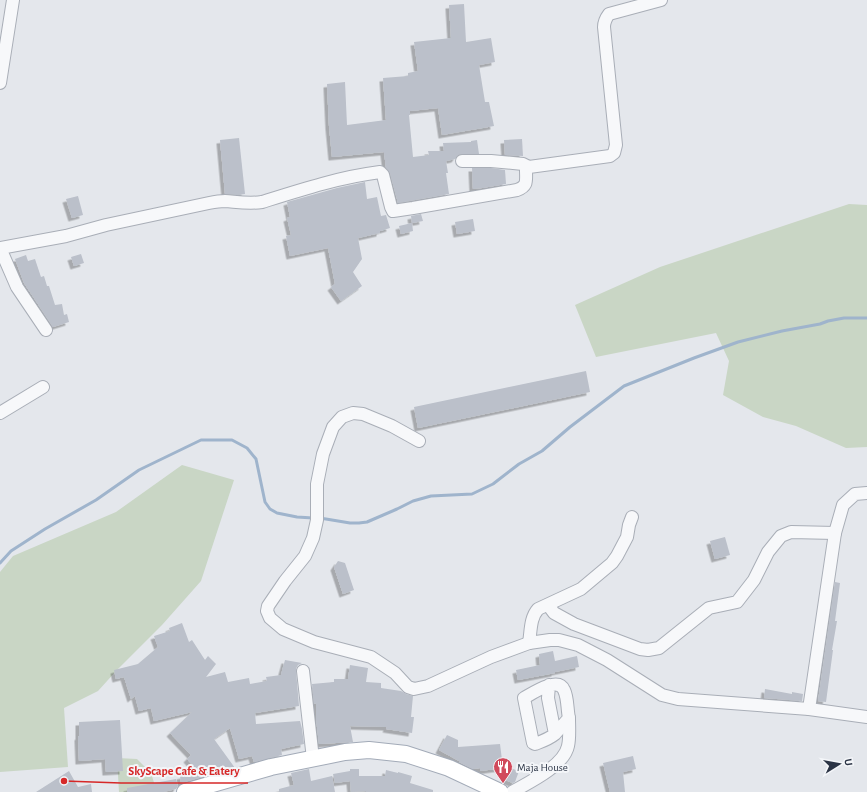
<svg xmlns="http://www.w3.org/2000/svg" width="867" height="792" font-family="'Alegreya Sans',sans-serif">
<defs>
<filter id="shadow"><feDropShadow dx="-3.5" dy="3.5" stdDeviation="0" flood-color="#0004"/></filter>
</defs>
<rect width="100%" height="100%" fill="#e4e7ec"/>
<g fill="#c9d6c5">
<path d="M849,204L867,205V447L846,448L796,426L763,417L723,395L729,361L716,333L596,357L575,305L660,267Z"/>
<path d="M182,465L234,480L201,581L162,625L117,670L98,691L64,708L68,767L0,772V572L13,556L116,512Z"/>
<path d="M117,758L137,759L151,773L157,792H119Z"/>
</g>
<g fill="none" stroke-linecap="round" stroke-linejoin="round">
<g stroke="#9fb4cc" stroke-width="3">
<path d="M319,518L326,519L350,523H359L367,522L397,509L413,501L431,496L472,494L493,484L519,464L542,451L570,427L624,386L694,358L738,342L782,331L820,324L828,321L844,318H867"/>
<path d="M0,563L11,551L45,529L96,500L139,470L201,440H232L247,448L256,459L265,502L270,509L277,513L297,517L313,518"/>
</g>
</g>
<g fill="#bbc0ca" filter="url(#shadow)">
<path d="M464,4L466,42L491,38L495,62L479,65L485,102H489L494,126L442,135L438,108L410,111V115H409L413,157L429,155L428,151H444L443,143L471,142V141L477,140L479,154H462L458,155L455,159L446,161L448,173H446L449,194L398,203L390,173L386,168L384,152L332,157L329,126L327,84L345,82L347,125L386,120L383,78L408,76V73L418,71L414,42L451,38L449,5Z"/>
<path d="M239,138L245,194L238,195L225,194L220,140Z"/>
<path d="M522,139L523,156L505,155L504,140Z"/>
<path d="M472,168H491L505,170L506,184L482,188L473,189Z"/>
<path d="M365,182L367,199L377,197L381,216L386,215L390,228L380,231V233L358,238L362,259L353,272L362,286L341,301L331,287L335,284L328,248L290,256L286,236L291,235L287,218L290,217L287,202L337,188Z"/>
<path d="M78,196L83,215L72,218L66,199Z"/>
<path d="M421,214L423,221L412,223L411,216Z"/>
<path d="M473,219L475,231L457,234L455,222Z"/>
<path d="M412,223L413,231L401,234L399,226Z"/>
<path d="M81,254L84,263L74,266L71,257Z"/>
<path d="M26,255L28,261L35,259L41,277L44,276L47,286H49L55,305L62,304L64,315L67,314L69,322L53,327L24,283L15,259Z"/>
<path d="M586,371L590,392L418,428L414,407Z"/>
<path d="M725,537L730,555L715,559L710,541Z"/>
<path d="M338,561L345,563L354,590L343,594L334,567Z"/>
<path d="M835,582L840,583L835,621H837L832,650H833L826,702L818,701Z"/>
<path d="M182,623L189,642L192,640L205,660L208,656L216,664L206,677L225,672L228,682L249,678L250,684L267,681L266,677L281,675L285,660L302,663L298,665L296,668V671L299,706L255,713L256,724L300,721L302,729L304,744L281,749L282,755L254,762L252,756L239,759L230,728L214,739L235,768L181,783L180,776L199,772L187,759L191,755L170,733L192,712L154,721L151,708L139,711L135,696L131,699L124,677L116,679L114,670L138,664L158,647L154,636L170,631L169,628Z"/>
<path d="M553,651L555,661L577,656L579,667L555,672V673L518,680L516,670L540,665L539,654Z"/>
<path d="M350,665L368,668L366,682L381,683V688L401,691L406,694L413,696L411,717H414L412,733L386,729L387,727L350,726L353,742L319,744L316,719V703L314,704L312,684L334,682V679H348Z"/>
<path d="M765,689L792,694V692L803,694L802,701L764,698Z"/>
<path d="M120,720L123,771L106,772L105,759L79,761L78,737L79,736V722Z"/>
<path d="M447,735L458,740V747L500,744L503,768L480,771V768L473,769L459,762V761L439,750Z"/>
<path d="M633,756L636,769L623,772L625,792H610L603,763Z"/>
<path d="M510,768L519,771L515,782L513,783L505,780Z"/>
<path d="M309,769L311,781L332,776L335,792H279V789L294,785L291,773Z"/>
<path d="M350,769H359V776H385L386,770L398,773V772L412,776L410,783L433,790V792H366V791L351,792L350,781L335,783L333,774L350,771Z"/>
<path d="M69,771L78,787L91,784L92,792H36Z"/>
<path d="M176,779L178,786L176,789L163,792H127V788Z"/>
</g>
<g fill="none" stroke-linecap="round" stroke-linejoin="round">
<g stroke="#a9aeb7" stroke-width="14">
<g id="minor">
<path d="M0,83L13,0"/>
<path d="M462,161H491L523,164L529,167"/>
<path d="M0,248L66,236L106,225L209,203C214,202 220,201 225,201C238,202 249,204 262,202C300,190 340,177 380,172L383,175L391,207L393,211L413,208L517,190C528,186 526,181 526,170L529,167L610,156L614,153L616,145L604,27C604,21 606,18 609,14L661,0"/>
<path d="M0,248L17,287L46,330"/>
<path d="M0,413L43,387"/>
<path d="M419,441L392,426L363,414L353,413L342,417L333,427L323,454L317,484V520L313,538L305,556L285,581L268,606L267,611L270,618L283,629L314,642L371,657L395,673L408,687L414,689L428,686L491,657L529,643L550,640H559L578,645L607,660L662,695L678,699L809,709L867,717"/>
<path d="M548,605L554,613L574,624L640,649L648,650L659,648L709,608L737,602L754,580L768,552L781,536L791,532L835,533"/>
<path d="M529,643C531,631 530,618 538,609L581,589L612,563L617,556L627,537L629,525L632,517"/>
<path d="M303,671L313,759"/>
<path d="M549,685L548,698L555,734L569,718C567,709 568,698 564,690C558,676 533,693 524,698L533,743L535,744C543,741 549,739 555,734"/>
<path d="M809,709L835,533L843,505L855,494L867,493"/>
<path d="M512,792C528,783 564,766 568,746C570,738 569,727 569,718"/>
</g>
</g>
<g stroke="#a3abb8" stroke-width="18">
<path id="major" d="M185,792L271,767L345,752L369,750L406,754L449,768L500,792"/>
</g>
<use href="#minor" stroke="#f7f8fa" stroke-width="12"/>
<use href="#major" stroke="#fff" stroke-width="16"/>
</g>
<defs>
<g id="restaurant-pin" transform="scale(1)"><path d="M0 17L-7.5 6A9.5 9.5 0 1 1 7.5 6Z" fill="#d1495b" stroke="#f4f6f9"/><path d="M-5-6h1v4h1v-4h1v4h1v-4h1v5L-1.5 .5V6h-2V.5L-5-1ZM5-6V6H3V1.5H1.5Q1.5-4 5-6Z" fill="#fff"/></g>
</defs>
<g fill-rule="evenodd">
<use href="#restaurant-pin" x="503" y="767"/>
</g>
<g text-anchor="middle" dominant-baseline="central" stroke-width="4" stroke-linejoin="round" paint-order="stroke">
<g font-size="11" fill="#2b3445" stroke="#f4f6f9" text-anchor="start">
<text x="517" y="767">Maja House</text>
</g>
</g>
<path fill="none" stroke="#d62828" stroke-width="1.5" d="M64 781L121 783H248"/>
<circle fill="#d62828" stroke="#f4f6f9" stroke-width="1.5" cx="64" cy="781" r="4"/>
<g font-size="12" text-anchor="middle" font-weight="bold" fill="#d62828" stroke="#f4f6f9" stroke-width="4" stroke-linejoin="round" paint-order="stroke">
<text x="184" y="775">SkyScape Cafe &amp; Eatery</text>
</g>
<g transform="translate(839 764) rotate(79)" stroke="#f4f6f9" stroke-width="3" paint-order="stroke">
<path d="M0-3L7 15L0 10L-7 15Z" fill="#2b3445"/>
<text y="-6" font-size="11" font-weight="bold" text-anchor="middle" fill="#2b3445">U</text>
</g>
</svg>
